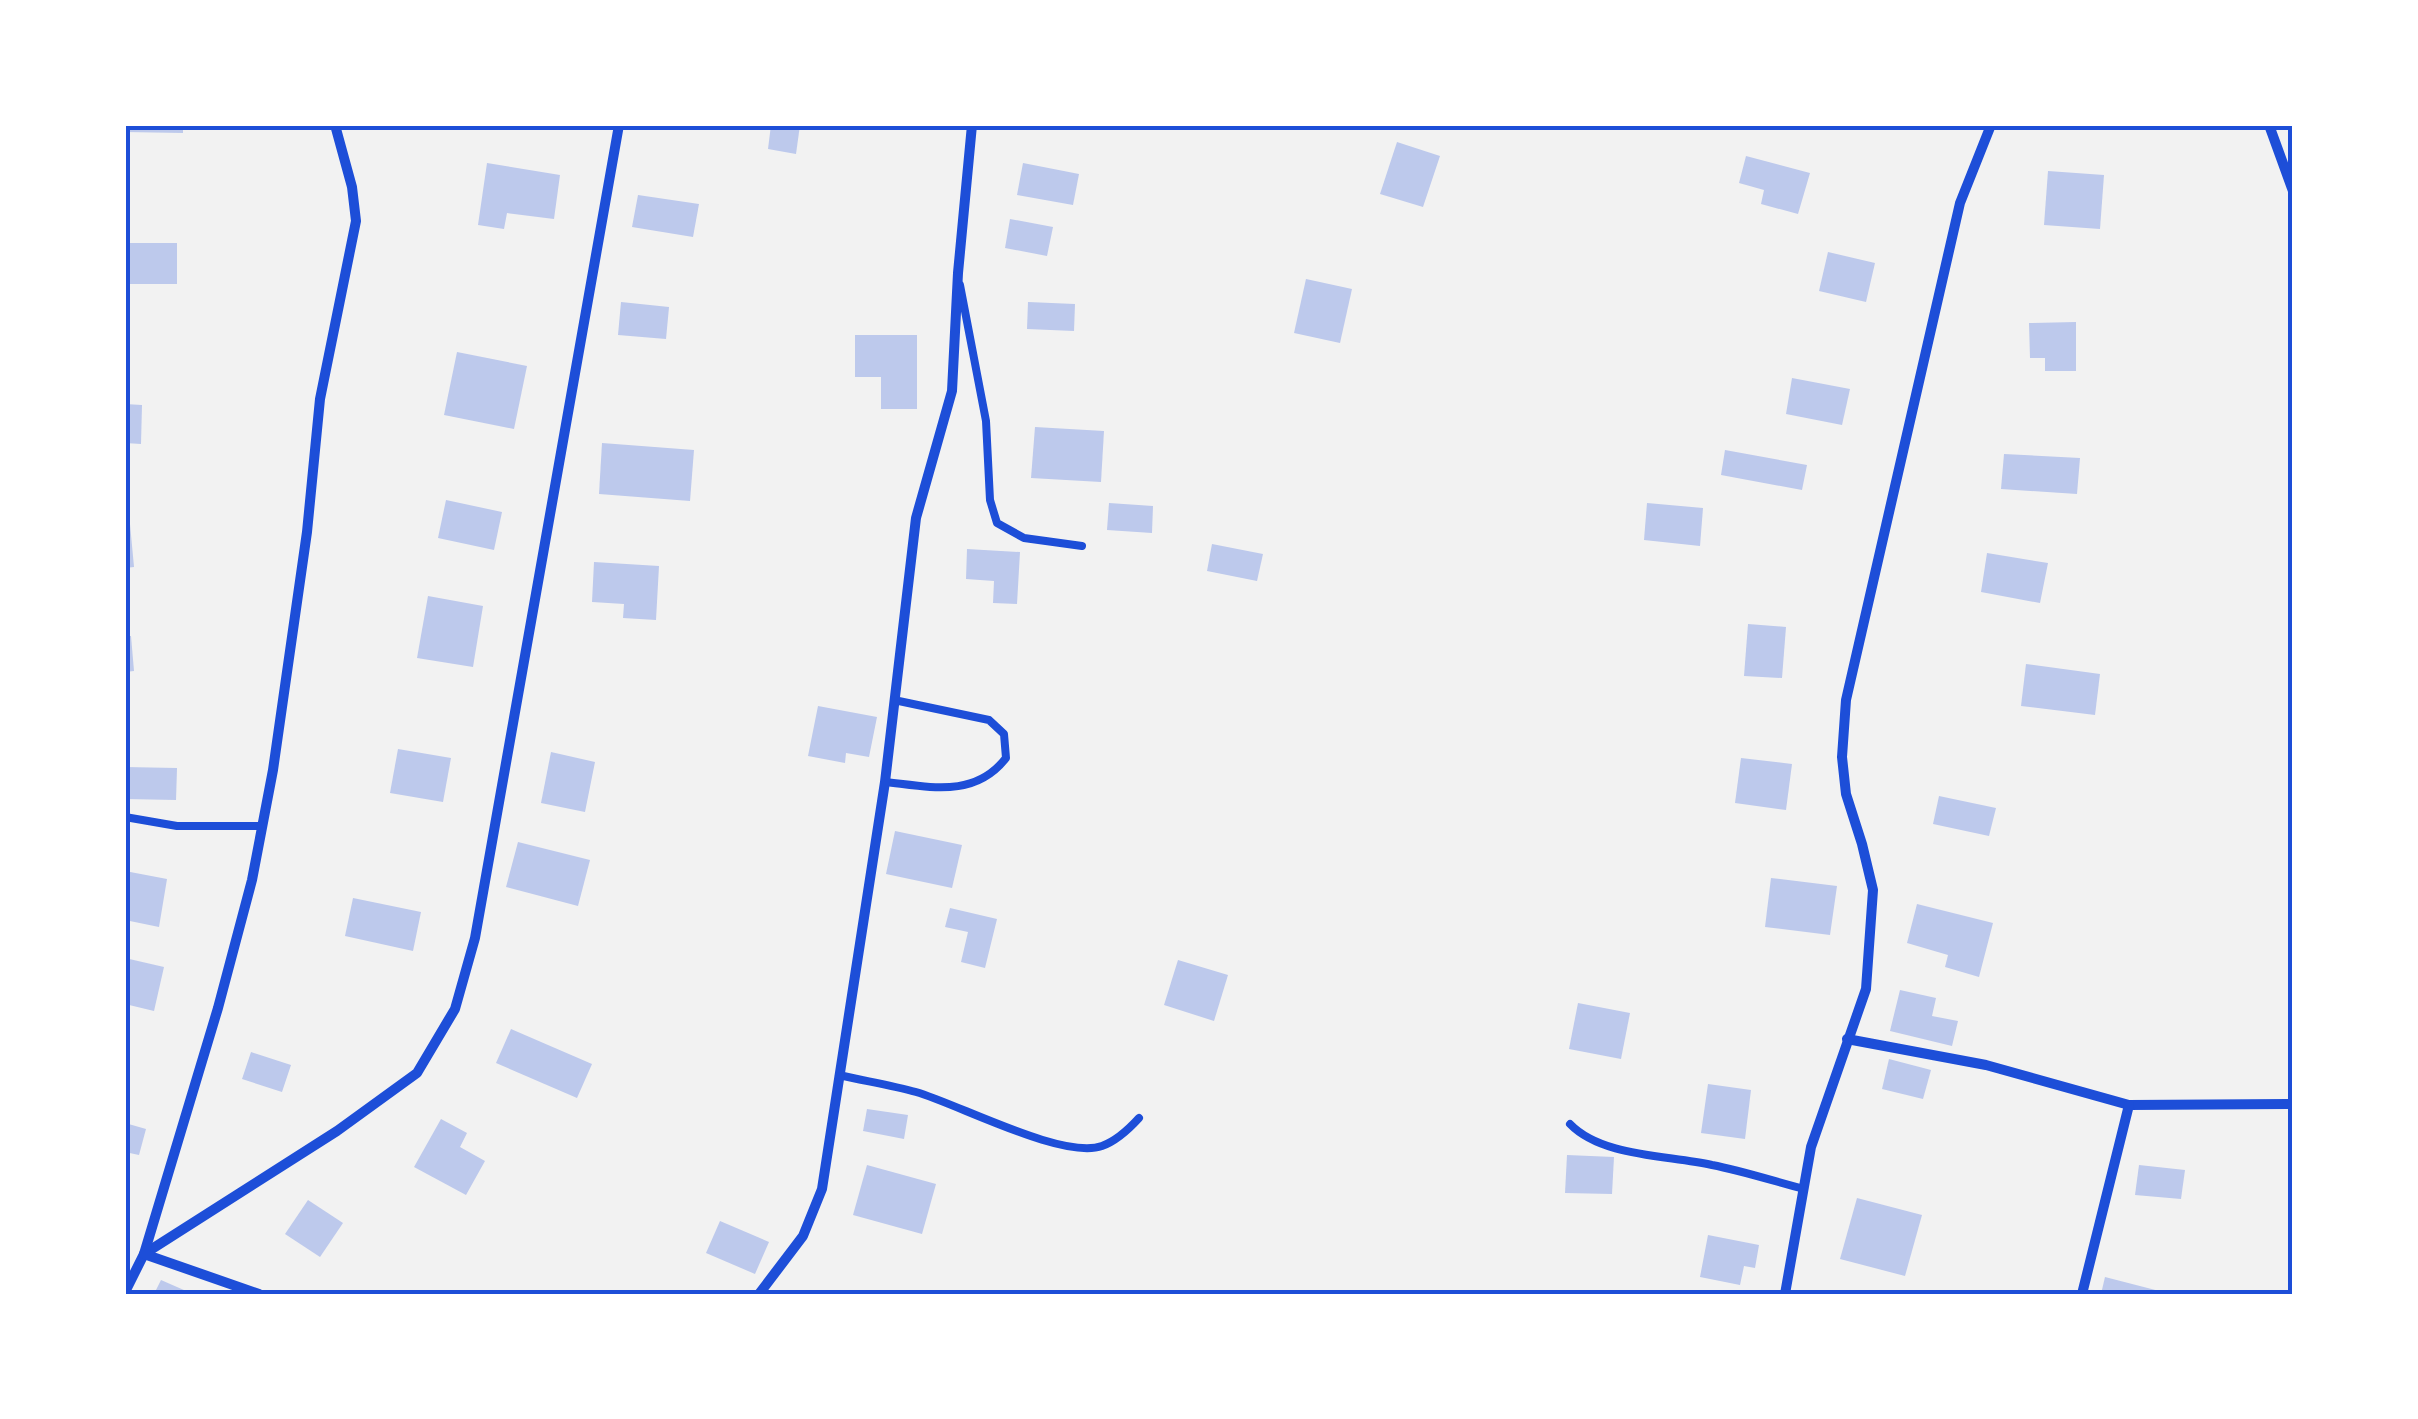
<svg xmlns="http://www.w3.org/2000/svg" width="2418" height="1419" font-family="Arial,sans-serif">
<rect width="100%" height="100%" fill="#f2f2f2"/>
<g fill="#bdc9ec">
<path d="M125,125H183V133L125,132Z"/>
<path d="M771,125H800L796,154L768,149Z"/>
<path d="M1397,142L1440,156L1423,207L1380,194Z"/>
<path d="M1746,156L1810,173L1798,214L1761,204L1764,190L1739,183Z"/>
<path d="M487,163L560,175L554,219L507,213L504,229L478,225Z"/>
<path d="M1023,163L1079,174L1073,205L1017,195Z"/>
<path d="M2048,171L2104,175L2100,229L2044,225Z"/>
<path d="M638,195L699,204L693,237L632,227Z"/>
<path d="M1010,219L1053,227L1047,256L1005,248Z"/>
<rect x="125" y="243" width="52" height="41"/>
<path d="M1828,252L1875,263L1866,302L1819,291Z"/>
<path d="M1306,279L1352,289L1340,343L1294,333Z"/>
<path d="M621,302L669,307L666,339L618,335Z"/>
<path d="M1028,302L1075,304L1074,331L1027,329Z"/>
<path d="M2076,322V371H2045V358H2030L2029,323Z"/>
<path d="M855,335H917V409H881V377H855Z"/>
<path d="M457,352L527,366L514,429L444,415Z"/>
<path d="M1792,378L1850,389L1842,425L1786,414Z"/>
<path d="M125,404L142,405L141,444L125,443Z"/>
<path d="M1035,427L1104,431L1101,482L1031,478Z"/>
<path d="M602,443L694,450L690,501L599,494Z"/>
<path d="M1725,450L1807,465L1802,490L1721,475Z"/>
<path d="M2004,454L2080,458L2077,494L2001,489Z"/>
<path d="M446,500L502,512L494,550L438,538Z"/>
<path d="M128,503L134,567L125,568V504Z"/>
<path d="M1109,503L1153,506L1152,533L1107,530Z"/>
<path d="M1647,503L1703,508L1700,546L1644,540Z"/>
<path d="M1212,544L1263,554L1257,581L1207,571Z"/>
<path d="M967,549L1020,552L1017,604L993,603L994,581L966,579Z"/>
<path d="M1987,553L2048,563L2040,603L1981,592Z"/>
<path d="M594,562L659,566L656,620L623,618L624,604L592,602Z"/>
<path d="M428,596L483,606L473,667L417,658Z"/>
<path d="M1748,624L1786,627L1782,678L1744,676Z"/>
<path d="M125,636H131L134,671L125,672Z"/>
<path d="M2026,664L2100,674L2095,715L2021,706Z"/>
<path d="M818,706L877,717L869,757L846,753L845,763L808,756Z"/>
<path d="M398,749L451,758L443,802L390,793Z"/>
<path d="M551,752L595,762L585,812L541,803Z"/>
<path d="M1741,758L1792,764L1786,810L1735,803Z"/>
<path d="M125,767L177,768L176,800L125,799Z"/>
<path d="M1939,796L1996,808L1989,836L1933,824Z"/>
<path d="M895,831L962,845L952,888L886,874Z"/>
<path d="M518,842L590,860L578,906L506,887Z"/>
<path d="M125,871L167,879L159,927L125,920Z"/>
<path d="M1771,878L1837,886L1830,935L1765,927Z"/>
<path d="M353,898L421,912L413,951L345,936Z"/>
<path d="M1917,904L1993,923L1979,977L1945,967L1948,955L1907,943Z"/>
<path d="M950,908L997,919L985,968L961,962L968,932L945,927Z"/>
<path d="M125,958L164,967L154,1011L125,1004Z"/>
<path d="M1178,960L1228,975L1214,1021L1164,1005Z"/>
<path d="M1900,990L1936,998L1932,1016L1958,1021L1952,1046L1890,1031Z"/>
<path d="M1578,1003L1630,1013L1621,1059L1569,1049Z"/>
<path d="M511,1029L592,1064L577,1098L496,1063Z"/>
<path d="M251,1052L291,1065L282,1092L242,1079Z"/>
<path d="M1889,1059L1931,1070L1923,1099L1882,1089Z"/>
<path d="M1708,1084L1751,1090L1745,1139L1701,1133Z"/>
<path d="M867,1109L908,1115L904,1139L863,1131Z"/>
<path d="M441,1119L467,1133L460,1147L485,1161L466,1195L414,1167Z"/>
<path d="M125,1123L146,1129L139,1155L125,1152Z"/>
<path d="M1567,1155L1614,1157L1612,1194L1565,1193Z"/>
<path d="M867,1165L936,1184L922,1234L853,1215Z"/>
<path d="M2139,1165L2185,1170L2181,1199L2135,1195Z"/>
<path d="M1857,1198L1922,1215L1905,1276L1840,1259Z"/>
<path d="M308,1200L343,1223L320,1257L285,1234Z"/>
<path d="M720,1221L769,1242L755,1274L706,1253Z"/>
<path d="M1708,1235L1759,1245L1755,1268L1744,1266L1740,1285L1700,1277Z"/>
<path d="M2105,1277L2167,1293V1294H2101Z"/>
<path d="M161,1280L193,1294H154Z"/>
</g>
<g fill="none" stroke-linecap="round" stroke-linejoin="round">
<g stroke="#1d4ed8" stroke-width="8">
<path d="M960,285L986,421L990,500L997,523L1024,538L1082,546"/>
<path d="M885,782C931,787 975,798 1006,758L1004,734L989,720L894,700"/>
<path d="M125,817L177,826H262"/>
<path d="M839,1075C865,1081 891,1085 916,1092C958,1104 1063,1160 1102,1146C1116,1141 1129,1129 1139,1118"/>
<path d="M1570,1124C1602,1157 1667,1155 1712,1165C1743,1171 1773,1181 1804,1189"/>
</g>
<g stroke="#1d4ed8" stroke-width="10">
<path d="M2269,125L2293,191"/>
<path d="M1847,1039L1986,1065L2129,1105L2293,1104"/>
<path d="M125,1292L144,1254L337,1131L417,1073L455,1009L475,938L619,125"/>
<path d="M259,1294L144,1254L218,1008L252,880L273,770L307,532L320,399L356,221L352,187L335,125"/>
<path d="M759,1294L803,1236L822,1189L885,782L916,518L952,391L958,273L972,125"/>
<path d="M1785,1294L1811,1147L1866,989L1873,890L1862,844L1846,794L1842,757L1846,700L1960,203L1991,125"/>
<path d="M2082,1294L2129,1105"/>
</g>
</g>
<rect width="2418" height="1419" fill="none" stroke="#ffffff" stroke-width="255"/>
<rect x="128" y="128" width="2162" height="1164" fill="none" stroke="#1d4ed8" stroke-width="4"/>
</svg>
